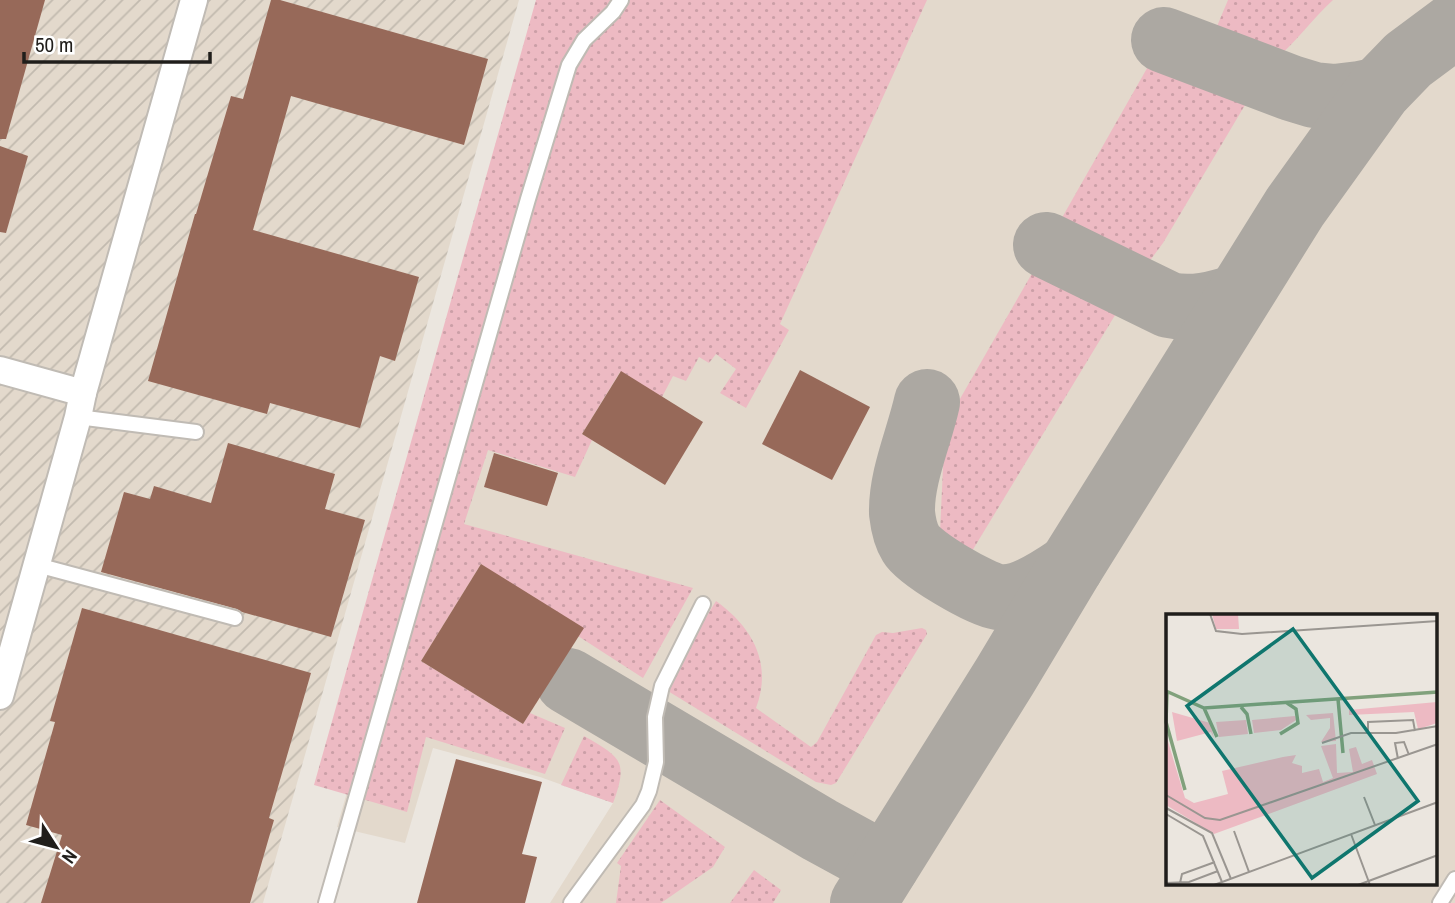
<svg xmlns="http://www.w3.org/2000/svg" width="1455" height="903" font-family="'Archivo Narrow',sans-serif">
<defs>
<pattern id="industrial-furrows" width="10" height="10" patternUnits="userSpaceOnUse" patternTransform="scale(1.75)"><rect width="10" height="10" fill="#e3d9cc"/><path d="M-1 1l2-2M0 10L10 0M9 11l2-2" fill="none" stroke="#c2baaf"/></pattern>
<pattern id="grass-dots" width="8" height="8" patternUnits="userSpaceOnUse" patternTransform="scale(1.75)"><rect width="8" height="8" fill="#edbac3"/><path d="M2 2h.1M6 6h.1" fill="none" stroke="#cb9fa7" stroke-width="1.8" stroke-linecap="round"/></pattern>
</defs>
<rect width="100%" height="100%" fill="#ebe6df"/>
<path fill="#e3d9cc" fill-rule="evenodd" d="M613,0H1455V903H550L613,803L540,777L433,748L405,843L337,827L454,422ZM1168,616H1436V884H1168Z"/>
<path fill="url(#industrial-furrows)" d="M0,0H519L263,903H0Z"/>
<g fill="url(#grass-dots)">
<path d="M536,0H927L780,324L789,330L746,408L720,393L736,369L716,354L709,363L699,357L686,381L673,376L662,397L620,372L582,434L592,440L575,477L488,450L464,524L693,588L643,678L578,636L481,564L421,661L523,724L530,713L565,728L545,774L426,737L407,812L314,785Z"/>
<path d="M1228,0H1333C1311,20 1294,45 1272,62L1257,59L1172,24L1178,14L1215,31Z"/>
<path d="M1154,56L1240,87L1246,93L1248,100L1163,243L1140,274L1055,230Z"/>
<path d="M1038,263L1120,307L966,561L962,563C954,562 945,560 939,554L945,425Z"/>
<path d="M716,601C752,627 773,663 756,708L811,747L817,742L876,635L882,632L893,633L922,628L926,630L927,634L836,783L831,785L816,782L663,688Z"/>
<path d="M584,736C620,757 629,760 613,803L561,785Z"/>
<path d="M660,800L725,847L713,867L661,903H616L621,866L617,863Z"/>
<path d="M754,870L781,890L773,903H730Z"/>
</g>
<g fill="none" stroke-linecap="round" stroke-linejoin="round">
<g stroke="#aca8a2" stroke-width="66">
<path d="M1164,40L1291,88L1314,95L1335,97L1360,94L1379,90"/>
<path d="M1046,245L1169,305C1193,310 1215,304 1238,297"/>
<path d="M927,402C919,438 901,477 902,513C903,522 906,536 911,544C920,559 980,594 998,597C1022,600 1052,579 1071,566"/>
<path d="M568,681L820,830L886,866"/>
<path d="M863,903L1005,676L1071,566L1295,207L1379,90L1408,60L1455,25"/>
</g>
</g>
<g fill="#976959">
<path d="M0,0H45L6,139H0Z"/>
<path d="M271,0H280L488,59L464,145L291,96L253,230L419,277L395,361L380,356L360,428L270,403L267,414L148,381L195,214H196L231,96L243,99Z"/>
<path d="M0,146L28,156L6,233L0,232Z"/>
<path d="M800,370L870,407L832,480L762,444Z"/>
<path d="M621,371L703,422L665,485L582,434Z"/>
<path d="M228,443L335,474L325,509L365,520L331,637L242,612L237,609L101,572L124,492L150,499L154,486L211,503Z"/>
<path d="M494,453L558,473L547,506L484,487Z"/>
<path d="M481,564L584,628L523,724L421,661Z"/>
<path d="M82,608L311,673L269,818L274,820L250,903H41L62,835L26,825L55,722L50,721Z"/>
<path d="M456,759L542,782L522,854L537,857L525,903H417Z"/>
</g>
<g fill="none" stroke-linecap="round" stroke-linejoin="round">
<g stroke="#c0bbb4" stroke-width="18">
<g id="lane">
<path d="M78,417L196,432"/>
<path d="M37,565L235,618"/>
<path d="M326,903L528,199L569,65L584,40L613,12L621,0"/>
<path d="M571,903L643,805L649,791L656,762L655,717L662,686L703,604"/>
<path d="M1440,903L1455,879"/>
</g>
</g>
<g stroke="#c0bbb4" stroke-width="30">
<g id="street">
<path d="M0,370L83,393"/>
<path d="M0,696L78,417L83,393L194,0"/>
</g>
</g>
<use href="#lane" stroke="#fff" stroke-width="14"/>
<use href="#street" stroke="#fff" stroke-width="26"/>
</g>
<g transform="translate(1166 614)">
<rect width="271" height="271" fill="#ebe6df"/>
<path d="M46,0H72L73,15H50ZM271,88V109L256,114L252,115L248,98L183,101V96ZM6,98L44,109L48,124L45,118L11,127ZM167,99L170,127L155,128L164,114V104L145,106L140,101ZM129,102L130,106L115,116L88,119L86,106ZM80,106L82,120L53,123L50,108ZM0,121L19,184L28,189L62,180L56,157L117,143L130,141L126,149L136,152V159L153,155L157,168L167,164L155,132L170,130L171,159L187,158L183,135L190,133L196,150L206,146L211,160L48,220L0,191Z" fill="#edbac3"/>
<path fill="none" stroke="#81a17c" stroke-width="3.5" d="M0,77L38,94L272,78M1,78L0,108L19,176M172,85L177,139M75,93L81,100L85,120M38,94L51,123M114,120L132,109L130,95L121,89"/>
<path fill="none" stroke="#9a9691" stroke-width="2" d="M44,0L50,17L76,20L272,7M202,119V108L247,106L249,117M156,129L185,119H230L272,112M232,145L229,129L238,128L243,141M0,181L39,204L54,206L272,130M198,183L209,211M0,194L46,219L65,265M0,200L37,222L56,268M68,217L83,258M185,220L204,271M0,269L23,268L52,257M14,269L16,260L49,248M48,271L272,188M192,271L272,241"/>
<path fill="#0f766e" fill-opacity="0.15" stroke="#0f766e" stroke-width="3.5" d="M127,15L252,187L146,264L21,92Z"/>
<rect width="271" height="271" fill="none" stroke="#201e1b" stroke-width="3.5"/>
</g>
<g transform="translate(56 847) rotate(126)" stroke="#ffffff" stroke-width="5" paint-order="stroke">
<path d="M0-5L12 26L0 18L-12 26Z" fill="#201e1b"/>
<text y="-10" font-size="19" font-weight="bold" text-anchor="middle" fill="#201e1b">N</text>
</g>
<path d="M24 52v10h186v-10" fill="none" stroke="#201e1b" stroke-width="3.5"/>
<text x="35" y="52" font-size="21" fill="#201e1b" stroke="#ffffff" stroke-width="5" paint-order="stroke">50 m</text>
</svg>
